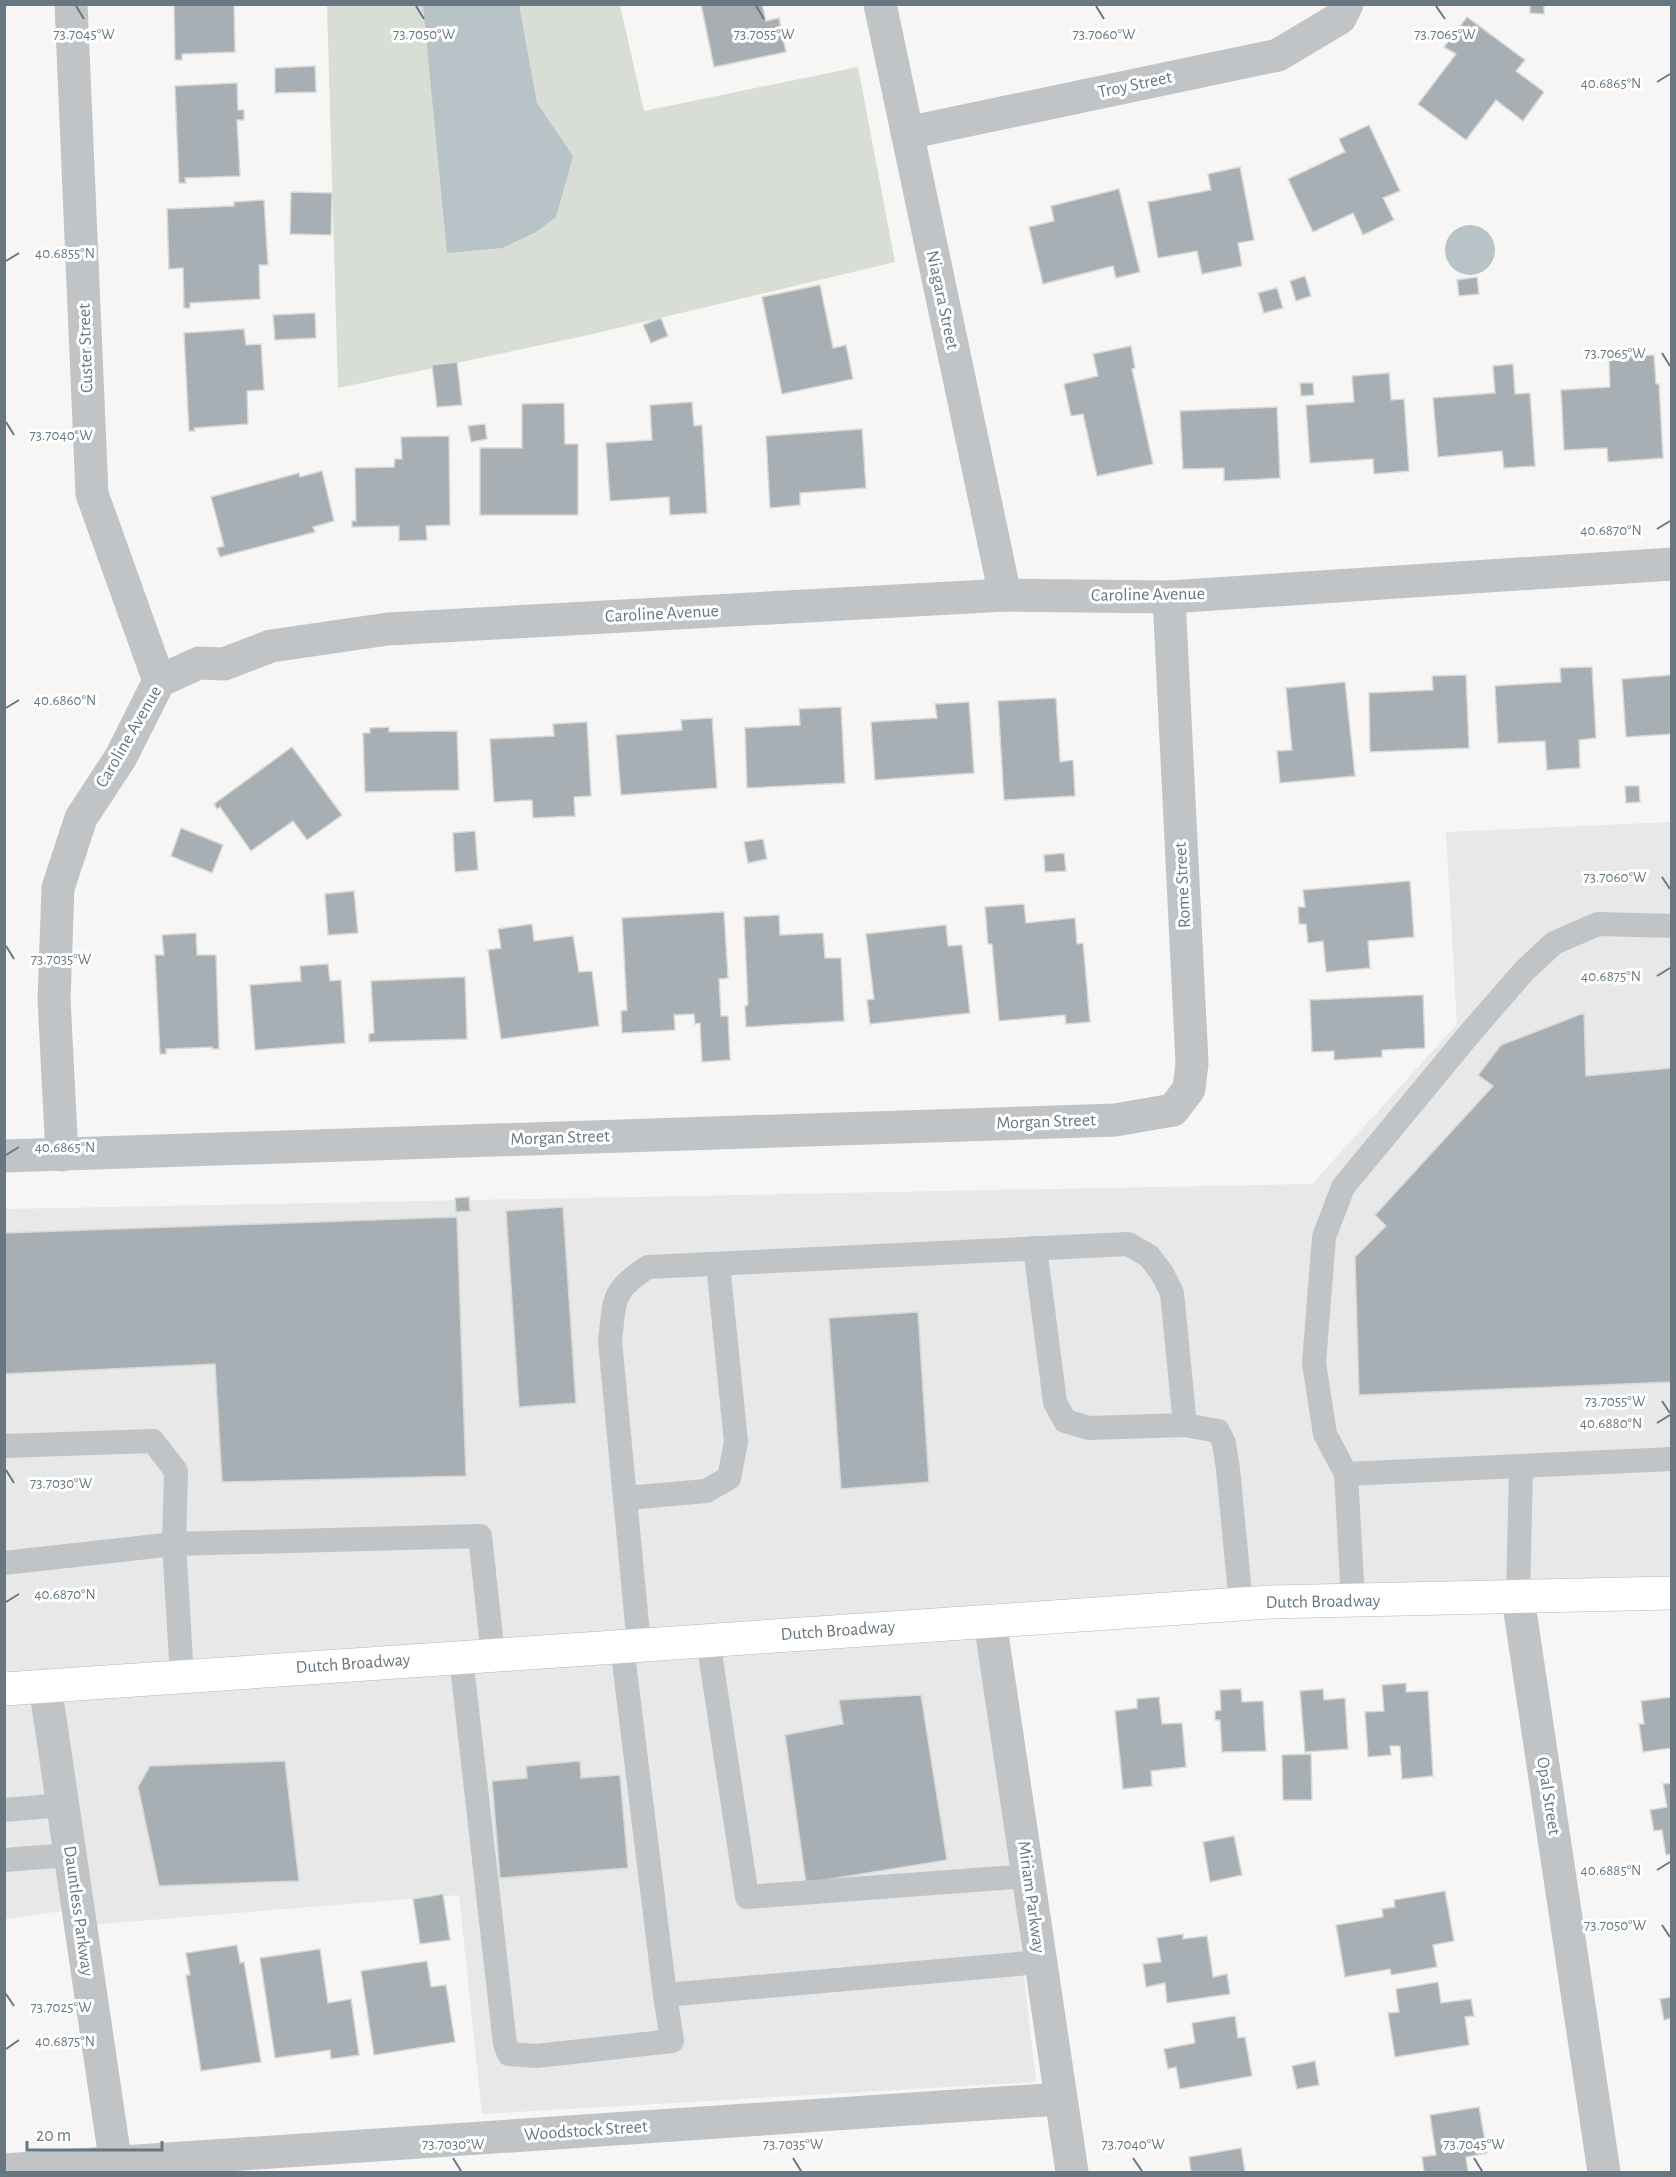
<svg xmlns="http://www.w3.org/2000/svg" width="1676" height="2177" font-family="'Alegreya Sans',sans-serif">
<rect width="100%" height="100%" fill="#f7f6f4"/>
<path fill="#e7e8e7" d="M1671,822V1587L982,1606L1036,2082L482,2114L459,1895L88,1925L90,1907L5,1919V1209L1312,1184L1457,1024L1446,832Z"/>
<path fill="#d8ddd5" d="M327,5H620L644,111L858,67L895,262L584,336L338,388Z"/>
<g fill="#b7c3c7">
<path d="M423,5H519L537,103L573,156L556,217L536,232L502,248L447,253Z"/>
<circle cx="1470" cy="250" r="25"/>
</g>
<g fill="#a7afb4" stroke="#d8d8d6" stroke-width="1.5">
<path d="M174,4H234L235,52L182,54V60H175Z"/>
<path d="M701,4H762L766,21L779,18L786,52L714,67Z"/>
<path d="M1530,4H1544V14L1530,13Z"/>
<path d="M1467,17L1525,60L1516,71L1544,92L1523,121L1496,100L1466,140L1418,104L1456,54L1444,47Z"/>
<path d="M315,66L316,92L275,93V68Z"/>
<path d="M237,83L238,110H244V120H237L240,176L185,178L186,183H179L175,86Z"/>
<path d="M1369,125L1400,191L1383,198L1394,220L1363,235L1353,213L1313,232L1288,179L1345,152L1339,139Z"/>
<path d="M1240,167L1254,240L1238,243L1242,266L1202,274L1197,251L1158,258L1148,202L1211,190L1208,174Z"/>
<path d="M1119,189L1140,272L1116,278L1113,266L1043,284L1029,227L1054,221L1051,206Z"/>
<path d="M291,192L332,193L331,235L290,234Z"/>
<path d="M264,200L268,265H259L260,299L190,303V308H184L183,268L169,269L167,209L234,206V202Z"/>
<path d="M1305,276L1311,296L1296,301L1290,281Z"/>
<path d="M1477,277L1479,294L1459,296L1457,280Z"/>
<path d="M820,285L833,348L846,345L853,379L782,394L762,297Z"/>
<path d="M1277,288L1283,308L1264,313L1258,293Z"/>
<path d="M315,313L316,338L275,340L273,315Z"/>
<path d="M661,318L668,336L651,343L643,325Z"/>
<path d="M244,329L246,345L261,344L264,390L247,391L248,424L194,428L195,431H189L184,333Z"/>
<path d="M1131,346L1135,368L1132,369L1153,464L1097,476L1083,414L1071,416L1064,384L1098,376L1093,354Z"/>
<path d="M1654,355L1656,384H1659L1663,458L1608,462L1607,448L1564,450L1561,390L1610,387L1609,358Z"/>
<path d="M457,362L462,405L437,407L432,365Z"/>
<path d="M1513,364L1515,394L1530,393L1535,466L1504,468L1502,451L1438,457L1433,398L1495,393L1493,366Z"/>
<path d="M1389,373L1391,400L1404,399L1409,471L1374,474L1373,459L1310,463L1306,405L1354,402L1352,376Z"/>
<path d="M1300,383H1313L1314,395L1301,396Z"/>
<path d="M692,402L694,426L702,425L707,513L670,515L669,497L610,501L606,443L652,440L650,405Z"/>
<path d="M564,403L565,444H578V515H480V448H522V404Z"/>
<path d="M1277,407L1280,478L1224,481V468L1183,469L1180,411Z"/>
<path d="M485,424L487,439L471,442L468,426Z"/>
<path d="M862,429L866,488L800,493V505L770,508L766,436Z"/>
<path d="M449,436L450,525L426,526L427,540L399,541V526L352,527V521H356L355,468L394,467L395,459H402L401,437Z"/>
<path d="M322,471L334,521L313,527L315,532L220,557L217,548L224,546L211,497L299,473L300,477Z"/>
<path d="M1592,667L1596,738L1579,740L1580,768L1547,770L1545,741L1498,743L1495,686L1561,682L1560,668Z"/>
<path d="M1466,675L1469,748L1370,752L1369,693L1433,690L1432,676Z"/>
<path d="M1672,675V734L1626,737L1622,679Z"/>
<path d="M1345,682L1355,776L1280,783L1277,751L1292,750L1286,688Z"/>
<path d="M1056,698L1060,762L1073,760L1075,796L1004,800L998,701Z"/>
<path d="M969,702L974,773L875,780L871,722L937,718L935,704Z"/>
<path d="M841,707L845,783L747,788L745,728L800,725L799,709Z"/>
<path d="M712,718L717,788L621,795L616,735L682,730L681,720Z"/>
<path d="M587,722L591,796L574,797L575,816L533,818L532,800L494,802L490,739L554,736L553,724Z"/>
<path d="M389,727V732L457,731L459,790L365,792L363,733H370V728Z"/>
<path d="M292,747L342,815L307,840L293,821L251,851L220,807L217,809L214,804Z"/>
<path d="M1625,786H1639L1640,802L1626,803Z"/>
<path d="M181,828L223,845L212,873L171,856Z"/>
<path d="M475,831L478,870L455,872L453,833Z"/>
<path d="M763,839L767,859L748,863L744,842Z"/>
<path d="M1064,853L1066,871L1045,872L1044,855Z"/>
<path d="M1410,881L1414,937L1368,941L1370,968L1326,972L1323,941L1308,943L1306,924H1299L1298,907H1305L1303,890Z"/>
<path d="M354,891L358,933L328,935L325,894Z"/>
<path d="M1024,904L1026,923L1075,918L1077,944L1083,943L1090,1022L1066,1024L1065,1015L999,1021L992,944H988L985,907Z"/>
<path d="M724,912L728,978L719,979L721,1016H728L730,1060L702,1062L700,1023L695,1024L694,1014L674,1015L675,1030L622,1033L621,1011L627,1010L622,918Z"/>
<path d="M779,915L780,935L823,933L825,958H841L844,1021L746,1027L745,1006L748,1005L744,917Z"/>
<path d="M532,924L534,941L573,936L579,972L592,971L599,1026L501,1039L488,950L501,948L498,929Z"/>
<path d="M946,925L948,946L962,945L970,1013L870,1024L867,1000L874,999L866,934Z"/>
<path d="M196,933L197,955H216L219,1049H212V1047L166,1049V1054H160L155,955H164L162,935Z"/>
<path d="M328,964L330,981L341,980L345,1043L255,1050L250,985L301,981L300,966Z"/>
<path d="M465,977L467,1039L369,1042V1034L374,1033L371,981Z"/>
<path d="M1423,995L1425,1048L1382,1050V1057L1334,1060V1051L1312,1052L1310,1000Z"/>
<path d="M1584,1013L1586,1076L1672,1068V1382L1359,1395L1355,1257L1386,1226L1375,1215L1493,1086L1478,1075L1501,1045Z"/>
<path d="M469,1197L470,1211L456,1212L455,1198Z"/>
<path d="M563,1207L576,1403L519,1407L506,1211Z"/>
<path d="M457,1217L466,1476L222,1482L215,1364L4,1374V1233Z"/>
<path d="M918,1312L929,1482L841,1489L829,1318Z"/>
<path d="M1406,1683V1692L1428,1691L1433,1776L1402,1779L1400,1746H1390L1391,1755L1368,1757L1365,1712L1384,1711L1382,1685Z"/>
<path d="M1241,1689L1242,1702L1263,1701L1266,1751L1222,1752L1220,1720H1215V1711L1221,1710L1220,1690Z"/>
<path d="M1323,1689L1324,1700L1345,1698L1348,1749L1305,1752L1300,1691Z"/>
<path d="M921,1695L947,1860L806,1883L785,1735L843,1724L839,1700Z"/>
<path d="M1159,1697L1162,1724L1182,1723L1186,1767L1151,1771L1152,1786L1123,1789L1115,1711L1137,1708V1699Z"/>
<path d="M1672,1697V1753L1671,1748L1643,1752L1639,1724H1644L1641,1701Z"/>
<path d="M1311,1754L1312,1800H1283L1282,1755Z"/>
<path d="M285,1761L299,1881L159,1886L138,1787L150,1766Z"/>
<path d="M580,1761L581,1778L620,1775L628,1868L500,1878L492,1781L527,1778L526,1766Z"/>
<path d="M1672,1783V1854L1666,1855L1662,1830L1654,1831L1650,1810L1667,1807L1663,1784Z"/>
<path d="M1234,1836L1242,1875L1210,1882L1203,1842Z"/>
<path d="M1445,1891L1454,1941L1433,1945L1437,1967L1391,1975L1390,1969L1345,1977L1336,1925L1383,1917L1382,1909L1395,1907L1394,1900Z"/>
<path d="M443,1894L450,1940L420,1944L413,1899Z"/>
<path d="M1183,1934V1939L1207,1936L1213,1977L1227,1974L1230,1994L1167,2003L1165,1983L1146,1987L1143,1964L1161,1962L1157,1938Z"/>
<path d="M237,1945L240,1963L244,1962L261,2062L201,2071L186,1975H190L186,1953Z"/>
<path d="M320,1949L328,2003L351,1999L359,2055L331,2059L330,2050L275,2058L260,1958Z"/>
<path d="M427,1961L431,1987L446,1985L455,2042L374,2055L361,1971Z"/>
<path d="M1438,1982L1441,2003L1471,1999L1474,2016L1465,2017L1469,2045L1395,2057L1388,2013L1399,2012L1396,1989Z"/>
<path d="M1672,1997V2018L1664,2020L1660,1999Z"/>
<path d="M1235,2016L1238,2038L1245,2037L1252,2076L1180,2089L1176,2067L1168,2069L1164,2049L1195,2043L1192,2023Z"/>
<path d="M1315,2061L1319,2085L1297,2089L1292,2066Z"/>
<path d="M1479,2107L1487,2153L1466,2157L1468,2172H1424L1422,2157L1436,2155L1430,2115Z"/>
<path d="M1241,2148L1245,2172H1191L1189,2157Z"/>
</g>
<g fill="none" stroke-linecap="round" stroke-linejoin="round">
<g stroke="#b2b8bc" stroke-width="34">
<path id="secondary" d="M4,1689L1270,1602L1672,1593"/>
</g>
<g stroke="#c0c4c7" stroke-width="24">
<path d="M1035,1248L1055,1402L1065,1421L1089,1428L1185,1425L1218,1431L1224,1443L1228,1469L1241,1604"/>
<path d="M4,1446L153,1441L176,1471L174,1544L182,1676"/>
<path d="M1346,1474L1672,1459"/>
<path d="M626,1498L706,1491L729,1478L736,1442L718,1264"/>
<path d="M4,1563L174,1544L480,1536L493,1655"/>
<path d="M1518,1598L1521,1466"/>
<path d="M1353,1600L1346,1474L1325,1434L1314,1363L1324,1237L1343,1187L1471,1032L1524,971L1554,943L1598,924L1672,926"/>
<path d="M708,1640L747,1897L1028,1876"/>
<path d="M639,1645L610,1341C615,1299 611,1291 648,1267L1128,1244L1149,1256L1162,1273L1172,1293L1185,1425"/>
<path d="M461,1657L505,2044L509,2054L536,2056L672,2041L665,1995L622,1646"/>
<path d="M4,1810L63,1805"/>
<path d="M4,1860L70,1855"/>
<path d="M665,1995L1040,1962"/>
</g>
<g stroke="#c0c4c7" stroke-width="33">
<path d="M71,4L92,494L159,681"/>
<path d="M880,4L1005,595"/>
<path d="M907,133L1278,55L1340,18L1347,4"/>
<path d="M62,1155L54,999L58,888L81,818L121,757L159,681L199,663L224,664L271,646L388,629L1005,595L1169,597L1672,564"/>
<path d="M4,1156L1115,1120L1173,1110L1189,1089L1192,1063L1169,597"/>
<path d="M1518,1598L1604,2172"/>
<path d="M990,1621L1072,2172"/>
<path d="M45,1685L117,2172"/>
<path d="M4,2170L1060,2099"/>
</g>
<use href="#secondary" stroke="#fff" stroke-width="33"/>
</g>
<path fill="none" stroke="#677883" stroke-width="2" d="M76,6L84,19M416,6L424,19M756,6L764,19M1096,6L1104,19M1436,6L1445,19M1657,82L1670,74M6,261L19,253M1662,353L1670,366M6,422L14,435M1657,529L1670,521M6,708L19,700M1662,877L1670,889M6,946L14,959M1657,976L1670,968M6,1155L19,1147M1662,1401L1670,1413M1657,1423L1670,1415M6,1470L14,1483M6,1602L19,1594M1657,1870L1670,1862M1662,1925L1670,1937M6,1994L14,2006M6,2049L19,2040M453,2158L461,2171M793,2158L801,2171M1133,2158L1142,2171M1474,2158L1482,2171"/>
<g text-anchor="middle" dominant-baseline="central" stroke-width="6" stroke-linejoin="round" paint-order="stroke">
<g font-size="18" fill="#677883" stroke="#fff">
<text transform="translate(1135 85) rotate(-12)">Troy Street</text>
<text transform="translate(942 300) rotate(78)">Niagara Street</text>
<text transform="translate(86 348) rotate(-92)">Custer Street</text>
<text transform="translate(1148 595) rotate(-1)">Caroline Avenue</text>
<text transform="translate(662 614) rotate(-3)">Caroline Avenue</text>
<text transform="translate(129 737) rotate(-60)">Caroline Avenue</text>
<text transform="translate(1183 885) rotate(-93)">Rome Street</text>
<text transform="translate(1046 1122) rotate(-2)">Morgan Street</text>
<text transform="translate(560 1138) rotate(-2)">Morgan Street</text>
<text transform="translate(1323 1602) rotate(-1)">Dutch Broadway</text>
<text transform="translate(838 1631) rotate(-4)">Dutch Broadway</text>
<text transform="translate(353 1664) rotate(-4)">Dutch Broadway</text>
<text transform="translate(1548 1796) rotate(81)">Opal Street</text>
<text transform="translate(1031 1897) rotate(82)">Miriam Parkway</text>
<text transform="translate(78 1911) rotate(82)">Dauntless Parkway</text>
<text transform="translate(586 2131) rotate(-4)">Woodstock Street</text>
</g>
</g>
<g font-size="15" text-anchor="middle" fill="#677883" stroke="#fff" stroke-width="6" stroke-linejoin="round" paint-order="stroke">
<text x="84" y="39">73.7045°W</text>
<text x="424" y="39">73.7050°W</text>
<text x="764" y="39">73.7055°W</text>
<text x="1104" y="39">73.7060°W</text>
<text x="1445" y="39">73.7065°W</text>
<text x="1611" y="88">40.6865°N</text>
<text x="65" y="258">40.6855°N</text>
<text x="1615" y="358">73.7065°W</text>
<text x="61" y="440">73.7040°W</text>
<text x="1611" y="535">40.6870°N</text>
<text x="65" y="705">40.6860°N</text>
<text x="1615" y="882">73.7060°W</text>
<text x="61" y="964">73.7035°W</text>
<text x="1611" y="981">40.6875°N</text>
<text x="65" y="1152">40.6865°N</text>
<text x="1615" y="1406">73.7055°W</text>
<text x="1611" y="1428">40.6880°N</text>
<text x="61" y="1488">73.7030°W</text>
<text x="65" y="1599">40.6870°N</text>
<text x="1611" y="1875">40.6885°N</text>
<text x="1615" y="1930">73.7050°W</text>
<text x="61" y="2012">73.7025°W</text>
<text x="65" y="2046">40.6875°N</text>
<text x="453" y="2149">73.7030°W</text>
<text x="793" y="2149">73.7035°W</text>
<text x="1133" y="2149">73.7040°W</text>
<text x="1474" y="2149">73.7045°W</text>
</g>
<rect width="1676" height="2177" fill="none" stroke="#677883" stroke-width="12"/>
<path d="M27 2141v9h135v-9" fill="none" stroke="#677883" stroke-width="3"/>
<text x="36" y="2141" font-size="18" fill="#677883" stroke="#ffffff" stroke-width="4.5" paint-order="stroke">20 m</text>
</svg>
